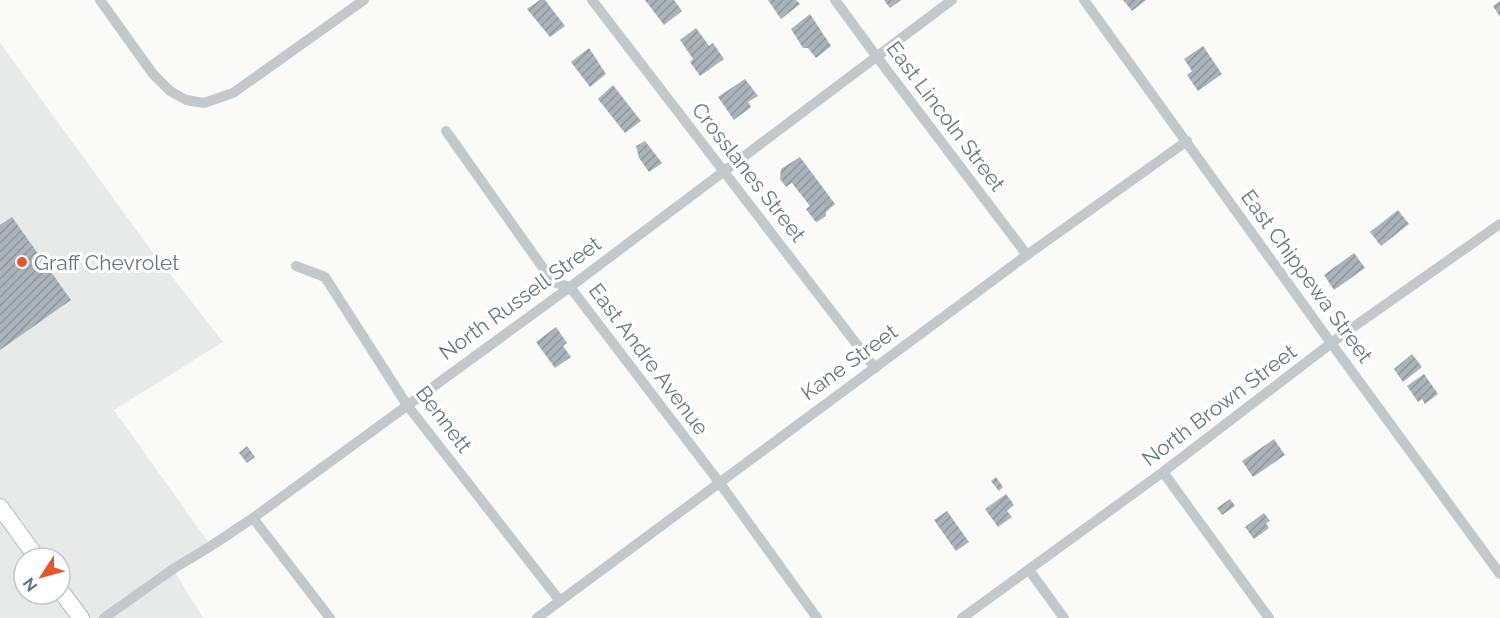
<svg xmlns="http://www.w3.org/2000/svg" width="1500" height="618" font-family="Raleway,sans-serif">
<defs>
<pattern id="building-hatch" width="6" height="6" patternUnits="userSpaceOnUse" patternTransform="scale(1.5)"><rect width="6" height="6" fill="#aab3b9"/><path d="M-1 1l2-2M0 6l6-6M5 7l2-2" fill="none" stroke="#8e969c"/></pattern>
</defs>
<rect width="100%" height="100%" fill="#fafaf8"/>
<path fill="#e8e9e9" fill-rule="evenodd" d="M0,43L151,250L223,342L114,410L211,546L173,569L203,618H0ZM24,558H60V594H24Z"/>
<g fill="url(#building-hatch)">
<path d="M540,0H545L565,26L550,37L527,9Z"/>
<path d="M645,0H674L682,11L664,25Z"/>
<path d="M768,0H796L800,4L781,19Z"/>
<path d="M884,0H901L890,8Z"/>
<path d="M1123,0H1146L1132,11Z"/>
<path d="M1500,1V17L1493,6Z"/>
<path d="M810,14L831,46L816,58L808,48H803L791,29Z"/>
<path d="M696,28L709,46L713,43L724,59L700,76L690,62L693,59L680,40Z"/>
<path d="M1203,46L1222,74L1198,91L1187,75L1192,71L1184,59Z"/>
<path d="M589,48L606,74L590,87L571,62Z"/>
<path d="M745,79L758,96L748,102L751,107L734,120L718,97Z"/>
<path d="M613,85L641,121L625,133L598,99Z"/>
<path d="M645,141L662,163L649,172L639,158L636,146Z"/>
<path d="M800,157L835,204L826,212V216L817,222L815,221L806,209L810,206L792,183L786,187L780,179L781,169Z"/>
<path d="M1398,210L1409,224L1381,246L1370,232Z"/>
<path d="M12,217L71,300L0,350V225Z"/>
<path d="M1354,253L1365,268L1334,290L1324,275Z"/>
<path d="M556,327L567,343L563,346L571,357L555,368L536,342Z"/>
<path d="M1412,354L1422,367L1403,382L1394,369Z"/>
<path d="M1424,374L1438,394L1425,404L1422,399L1418,402L1407,386Z"/>
<path d="M1274,439L1285,455L1253,477L1242,461Z"/>
<path d="M247,446L255,457L247,463L239,453Z"/>
<path d="M996,477L1003,487L999,491L991,481Z"/>
<path d="M1006,494L1014,505L1007,511L1012,517L998,527L985,509Z"/>
<path d="M1230,499L1235,506L1222,515L1217,508Z"/>
<path d="M947,511L969,542L956,551L934,520Z"/>
<path d="M1264,513L1270,521L1266,523L1269,528L1254,539L1245,527Z"/>
</g>
<g fill="none" stroke-linecap="round" stroke-linejoin="round">
<g stroke="#b5babe" stroke-width="18">
<g id="primary">
<path d="M0,507L37,558"/>
<path d="M60,590L81,618"/>
</g>
</g>
<g stroke="#c3c8cc" stroke-width="10">
<path d="M100,0L153,74L170,91L186,100L204,103L233,93L364,0"/>
<path d="M592,0L875,368"/>
<path d="M835,0L877,57L1027,255"/>
<path d="M1084,0L1331,343L1500,574"/>
<path d="M446,131L553,282L570,287L719,482L817,618"/>
<path d="M296,266L325,277L407,405L560,601"/>
<path d="M1163,472L1269,618"/>
<path d="M253,518L330,618"/>
<path d="M1029,570L1064,618"/>
<path d="M104,618L173,569L211,546L253,518L570,287L952,0"/>
<path d="M537,618L1027,255L1187,141"/>
<path d="M962,618L1163,472L1342,335L1500,224"/>
</g>
<use href="#primary" stroke="#fff" stroke-width="16"/>
</g>
<circle fill="#e4572e" stroke="#fff" stroke-width="2" cx="22" cy="262" r="6"/>
<g text-anchor="middle" dominant-baseline="central" stroke-width="6" stroke-linejoin="round" paint-order="stroke">
<g font-size="21" fill="#657683" stroke="#fff">
<text transform="translate(946 116) rotate(53)">East Lincoln Street</text>
<text transform="translate(749 172) rotate(52)">Crosslanes Street</text>
<text transform="translate(1307 276) rotate(54)">East Chippewa Street</text>
<text transform="translate(520 298) rotate(-36)">North Russell Street</text>
<text transform="translate(649 359) rotate(53)">East Andre Avenue</text>
<text transform="translate(849 362) rotate(-36)">Kane Street</text>
<text transform="translate(1219 405) rotate(-37)">North Brown Street</text>
<text transform="translate(444 419) rotate(53)">Bennett</text>
</g>
<g font-size="21" fill="#657683" stroke="#fff" text-anchor="start">
<text x="34" y="262">Graff Chevrolet</text>
</g>
</g>
<g transform="translate(42 576) rotate(234)"><circle r="28" fill="#ffffff" stroke="#c1c8cd" stroke-width="1.5"/>
<path d="M0-4.5L10 22L0 15L-10 22Z" fill="#e4572e"/>
<text y="-9" font-size="16" font-weight="bold" text-anchor="middle" fill="#657683">N</text>
</g>
</svg>
